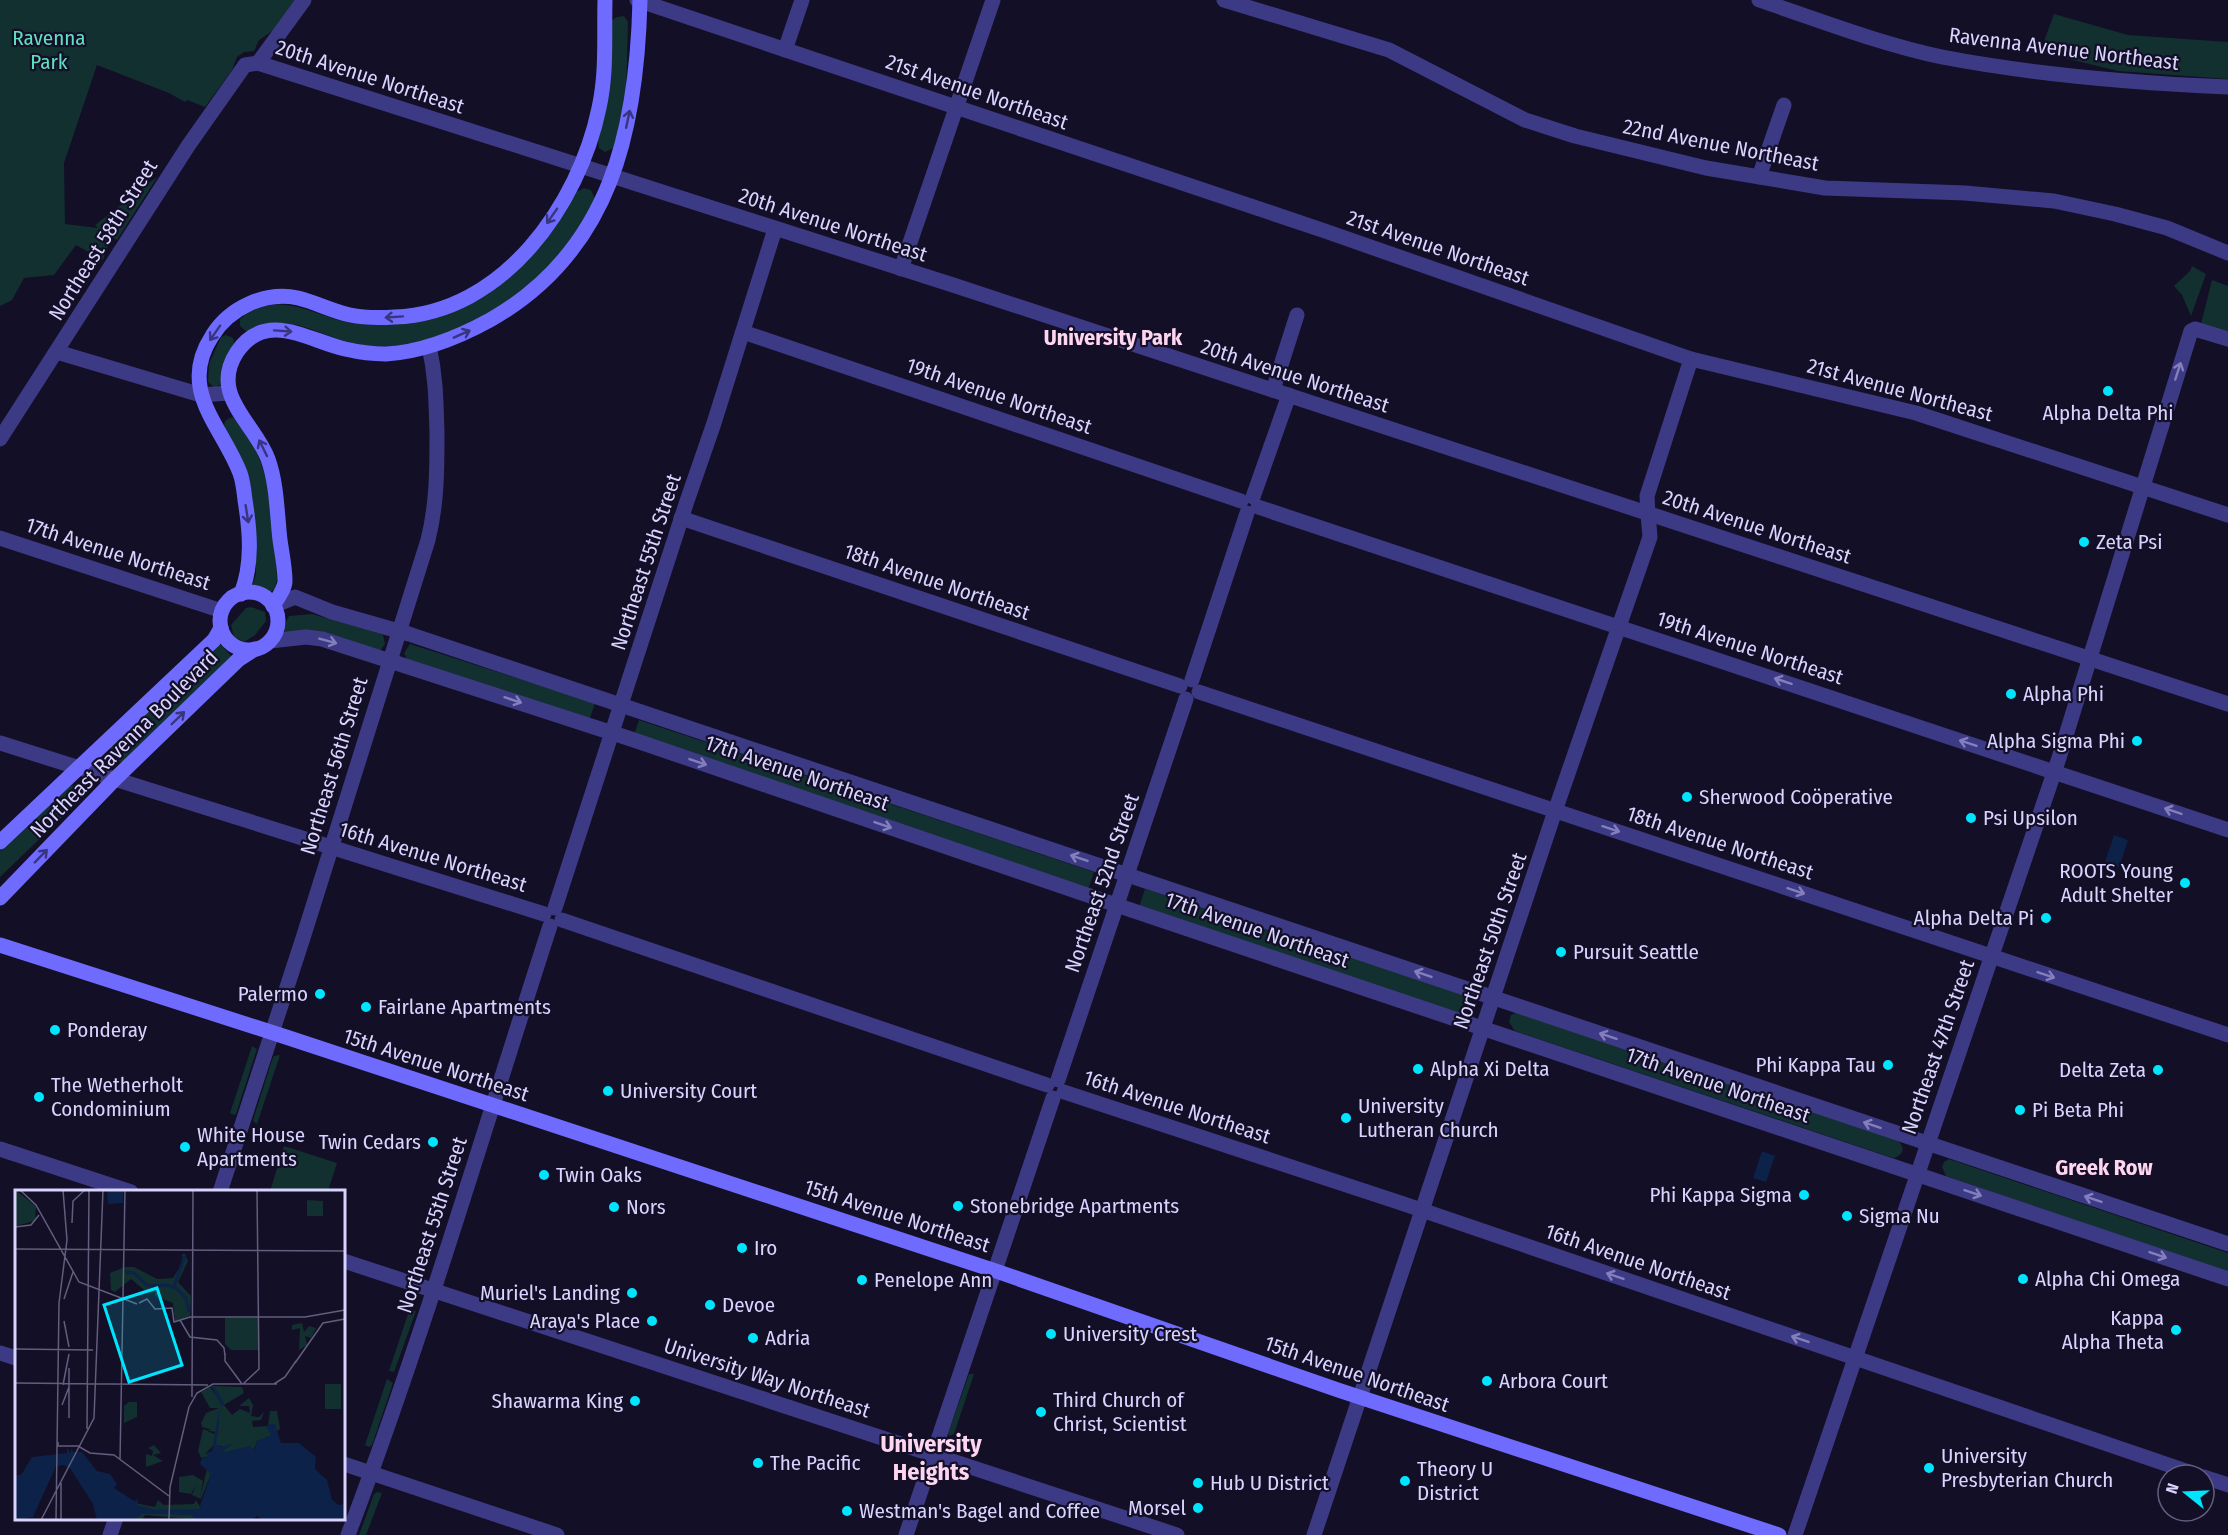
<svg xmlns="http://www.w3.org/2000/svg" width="2228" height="1535" font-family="'Fira Sans Condensed',sans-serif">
<rect width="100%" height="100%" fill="#130f26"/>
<g fill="#12302f">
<path d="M0,0H297L274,30L259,40L254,51L244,52L237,57L232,70L205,107L187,100L185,102L169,93L97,65L64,163L65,224L98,228L95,225L158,176L117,240L111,236L103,260L76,245L54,275L24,278L12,300L0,306Z"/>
<path d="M2054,14L2128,35L2228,42V79L2118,71L2040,52Z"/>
<path d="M624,16L628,22L626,96L614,148L605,152L599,148L598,141L611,21L617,17Z"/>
<path d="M584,188L591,190L595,199C584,219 573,238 558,256C512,309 428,357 357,344C329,339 298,318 269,324C262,326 254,329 247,332L240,326V319C280,286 316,319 357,324C395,327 434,322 468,304C479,299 489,284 497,275C523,248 550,220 576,192Z"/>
<path d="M2192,266L2206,274L2191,316L2182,295L2174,286L2190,271Z"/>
<path d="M2212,280L2228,286V333L2201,324Z"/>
<path d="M226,335L233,338L235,345L221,385L214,387L208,382L209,364L221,337Z"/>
<path d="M232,417C238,421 241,426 245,431C274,474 273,527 277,577L276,588L269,593L251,590L256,574L255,559L224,424L226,420Z"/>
<path d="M251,607L265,612L266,621L255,635L244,642L234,637L231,625L246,608Z"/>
<path d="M312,614L379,633L383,635L385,644L380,651L284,632L285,624L289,616Z"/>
<path d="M219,643L232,657L123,762L112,761L108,755L110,748Z"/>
<path d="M410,644L595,703L589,721L407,660L404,653Z"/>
<path d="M639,720L1094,872L1088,890L633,738Z"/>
<path d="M74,785L82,792L80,800L0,877V851L67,787Z"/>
<path d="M1145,889L1472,997L1466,1015L1139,907Z"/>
<path d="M1518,1012L1898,1141C1906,1148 1903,1156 1893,1158L1515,1031L1509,1022L1511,1015Z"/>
<path d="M252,1046L257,1049L256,1052L236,1114L234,1115L230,1113Z"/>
<path d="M280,1055L257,1124L254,1122L253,1120L272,1060L274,1056Z"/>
<path d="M284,1146L337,1163L328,1191H270Z"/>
<path d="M1949,1159L2228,1253V1272L1946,1176L1942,1167L1944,1162Z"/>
<path d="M411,1310L416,1311L394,1372L389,1371L409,1311Z"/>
<path d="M969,1374H974L954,1434L950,1436L948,1434Z"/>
<path d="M387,1379L393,1383L372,1445L369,1447L365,1445Z"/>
<path d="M377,1492L382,1493L366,1535H359L374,1494Z"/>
</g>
<g fill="#0c2248">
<path d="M2114,835L2128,840L2119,867L2105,862Z"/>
<path d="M1762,1151L1775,1156L1766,1182L1753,1178Z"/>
</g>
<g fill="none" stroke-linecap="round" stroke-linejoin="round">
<g stroke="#3d3a85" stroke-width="15">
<path d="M637,0L1325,231L1691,359L1916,413L2228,515"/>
<path d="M1759,0C1819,20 1880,44 1942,57C2036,75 2133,83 2228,87"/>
<path d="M785,50L802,0"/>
<path d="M258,63L304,0"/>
<path d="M1759,177L1784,105"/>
<path d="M901,269L993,0"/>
<path d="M743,332L1241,501"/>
<path d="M57,352L201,395L229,393"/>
<path d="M1273,390L1297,315"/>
<path d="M0,439L188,146L245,65L258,63L581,166"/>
<path d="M1253,497L1289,395"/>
<path d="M1258,507L2228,830"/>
<path d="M1648,514L1647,496L1691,359"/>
<path d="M681,518L1180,686"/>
<path d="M0,538L222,611"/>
<path d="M273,606L295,597L332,612L409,634L2228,1244"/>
<path d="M270,641L306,637L322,639L631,739L1134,911L2228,1279"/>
<path d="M1192,680L1247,513"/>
<path d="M1199,692L2228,1035"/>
<path d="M0,743L544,914"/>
<path d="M555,908L686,504L714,423L775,229"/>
<path d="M562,920L1047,1085"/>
<path d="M1058,1080L1186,699"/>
<path d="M1064,1092L1401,1203L2198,1475"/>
<path d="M220,1192L303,938L428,540C437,504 437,470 437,433C436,402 436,377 429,346"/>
<path d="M2204,1477L2228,1485"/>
<path d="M110,1535L116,1518"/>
<path d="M348,1535C424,1335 484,1129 550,926"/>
<path d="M906,1535L1053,1098"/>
<path d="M1795,1535L2059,758L2191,331L2195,329L2228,339"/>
</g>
<g stroke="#3d3a85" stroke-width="15">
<path d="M1224,0L1389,50L1525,120L1575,136L1706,168L1825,188L1965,193L2054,201L2115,214L2167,228L2228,253"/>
<path d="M581,166L953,285L2228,704"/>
<path d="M0,1149L131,1192"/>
<path d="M344,1261L1177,1535"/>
<path d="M0,1353L16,1358"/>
<path d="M344,1464L557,1535"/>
<path d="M1314,1535L1555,811L1650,537L1648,514"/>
</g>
<g stroke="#6f6bff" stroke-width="15">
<circle cx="249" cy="621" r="29"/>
<path d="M241,594C253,564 250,531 245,500C244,491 243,481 240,473C222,426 177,390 212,336C229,308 265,291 298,298C315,302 332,311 350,315C364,318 380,318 395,317C503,313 579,205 599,108C607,72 604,37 605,0"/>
<path d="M273,606C277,599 285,589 285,581C285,568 282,554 280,540C277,514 277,484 268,459C254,422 209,395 237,352C266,309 309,341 345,349C358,352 373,354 386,354C422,352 459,337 490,320C612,251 637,128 640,0"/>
<path d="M0,842L214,640L221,628"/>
<path d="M0,898L116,778L238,660L255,649"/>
<path d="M0,945L286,1037L996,1271L1338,1390L1779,1535"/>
</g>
</g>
<defs><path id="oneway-shaft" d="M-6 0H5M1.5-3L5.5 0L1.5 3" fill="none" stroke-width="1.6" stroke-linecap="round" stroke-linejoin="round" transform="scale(1.5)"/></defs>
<g stroke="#38347d">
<use href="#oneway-shaft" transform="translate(628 119) rotate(-78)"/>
<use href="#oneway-shaft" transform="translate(552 216) rotate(125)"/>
<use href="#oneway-shaft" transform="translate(394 317) rotate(176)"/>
<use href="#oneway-shaft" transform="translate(283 331) rotate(4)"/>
<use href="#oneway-shaft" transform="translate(215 333) rotate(125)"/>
<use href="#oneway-shaft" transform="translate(462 334) rotate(-24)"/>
<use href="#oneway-shaft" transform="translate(263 448) rotate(-116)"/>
<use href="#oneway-shaft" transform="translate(247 514) rotate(81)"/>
<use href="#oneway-shaft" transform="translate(178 718) rotate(-44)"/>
<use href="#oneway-shaft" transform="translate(41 856) rotate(-46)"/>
</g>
<g stroke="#837fbc">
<use href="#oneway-shaft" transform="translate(2178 371) rotate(-72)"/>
<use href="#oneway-shaft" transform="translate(328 641) rotate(15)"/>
<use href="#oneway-shaft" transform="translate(1783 681) rotate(-162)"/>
<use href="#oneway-shaft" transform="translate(513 700) rotate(18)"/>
<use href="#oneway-shaft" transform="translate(1968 743) rotate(-162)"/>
<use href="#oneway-shaft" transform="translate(698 762) rotate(19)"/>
<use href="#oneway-shaft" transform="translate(2173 811) rotate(-161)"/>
<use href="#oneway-shaft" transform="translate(883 825) rotate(19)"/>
<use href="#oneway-shaft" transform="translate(1611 829) rotate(18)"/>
<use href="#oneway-shaft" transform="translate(1079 858) rotate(-161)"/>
<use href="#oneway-shaft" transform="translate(1796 891) rotate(18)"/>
<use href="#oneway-shaft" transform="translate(1423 974) rotate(-161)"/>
<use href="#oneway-shaft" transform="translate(2046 975) rotate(18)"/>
<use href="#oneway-shaft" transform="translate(1608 1036) rotate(-162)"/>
<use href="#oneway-shaft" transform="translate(1872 1125) rotate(-161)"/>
<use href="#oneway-shaft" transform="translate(1973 1193) rotate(19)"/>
<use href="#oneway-shaft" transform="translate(2093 1199) rotate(-161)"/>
<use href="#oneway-shaft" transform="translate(2158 1255) rotate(19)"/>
<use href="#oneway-shaft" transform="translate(1615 1276) rotate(-161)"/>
<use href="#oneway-shaft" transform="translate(1800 1339) rotate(-161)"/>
</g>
<g fill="#00e5ff" stroke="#130f26" stroke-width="2">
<circle cx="2108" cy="391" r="6"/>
<circle cx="2084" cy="542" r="6"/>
<circle cx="2011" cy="694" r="6"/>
<circle cx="2137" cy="741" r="6"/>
<circle cx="1687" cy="797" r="6"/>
<circle cx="1971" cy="818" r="6"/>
<circle cx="2185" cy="883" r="6"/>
<circle cx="2046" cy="918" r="6"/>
<circle cx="1561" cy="952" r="6"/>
<circle cx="320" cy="994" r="6"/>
<circle cx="366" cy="1007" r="6"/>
<circle cx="55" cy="1030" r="6"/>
<circle cx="1888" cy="1065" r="6"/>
<circle cx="1418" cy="1069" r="6"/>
<circle cx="2158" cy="1070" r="6"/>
<circle cx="608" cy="1091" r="6"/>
<circle cx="39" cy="1097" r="6"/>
<circle cx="2020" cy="1110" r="6"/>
<circle cx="1346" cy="1118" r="6"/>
<circle cx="433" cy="1142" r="6"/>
<circle cx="185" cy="1147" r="6"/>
<circle cx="544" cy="1175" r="6"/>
<circle cx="1804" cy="1195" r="6"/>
<circle cx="958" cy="1206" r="6"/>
<circle cx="614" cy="1207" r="6"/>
<circle cx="1847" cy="1216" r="6"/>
<circle cx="742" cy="1248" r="6"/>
<circle cx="2023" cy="1279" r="6"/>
<circle cx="862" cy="1280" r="6"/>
<circle cx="632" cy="1293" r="6"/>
<circle cx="710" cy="1305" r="6"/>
<circle cx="652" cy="1321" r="6"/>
<circle cx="2176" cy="1330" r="6"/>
<circle cx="1051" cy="1334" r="6"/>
<circle cx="753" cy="1338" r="6"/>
<circle cx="1487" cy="1381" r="6"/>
<circle cx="635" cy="1401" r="6"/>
<circle cx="1041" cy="1412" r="6"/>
<circle cx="758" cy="1463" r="6"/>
<circle cx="1929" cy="1468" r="6"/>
<circle cx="1405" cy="1481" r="6"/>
<circle cx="1198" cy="1483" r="6"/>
<circle cx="1198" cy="1508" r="6"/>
<circle cx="847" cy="1511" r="6"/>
</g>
<g text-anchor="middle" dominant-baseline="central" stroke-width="4.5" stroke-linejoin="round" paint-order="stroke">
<g font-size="21" fill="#5fe0c0" stroke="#130f26">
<text x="49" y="38">Ravenna<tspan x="49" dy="24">Park</tspan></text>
</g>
<g font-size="21" fill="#d9d4ff" stroke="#130f26">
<text transform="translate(2064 49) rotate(7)">Ravenna Avenue Northeast</text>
<text transform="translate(370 77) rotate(18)">20th Avenue Northeast</text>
<text transform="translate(977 92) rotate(19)">21st Avenue Northeast</text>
<text transform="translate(1721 145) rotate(11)">22nd Avenue Northeast</text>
<text transform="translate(833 225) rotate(18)">20th Avenue Northeast</text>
<text transform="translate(103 240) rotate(-58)">Northeast 58th Street</text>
<text transform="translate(1438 248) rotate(19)">21st Avenue Northeast</text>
<text transform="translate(1295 376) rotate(18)">20th Avenue Northeast</text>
<text transform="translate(1900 390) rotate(15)">21st Avenue Northeast</text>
<text transform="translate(999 396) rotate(19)">19th Avenue Northeast</text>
<text transform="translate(1757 527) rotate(18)">20th Avenue Northeast</text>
<text transform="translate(118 554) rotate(18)">17th Avenue Northeast</text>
<text transform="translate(646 562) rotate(-72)">Northeast 55th Street</text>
<text transform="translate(937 582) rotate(19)">18th Avenue Northeast</text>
<text transform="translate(1750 648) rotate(18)">19th Avenue Northeast</text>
<text transform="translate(124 744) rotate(-45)">Northeast Ravenna Boulevard</text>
<text transform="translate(334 766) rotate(-73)">Northeast 56th Street</text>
<text transform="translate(797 773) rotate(19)">17th Avenue Northeast</text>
<text transform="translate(1720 843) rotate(18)">18th Avenue Northeast</text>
<text transform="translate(433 857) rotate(17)">16th Avenue Northeast</text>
<text transform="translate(1102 883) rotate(-71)">Northeast 52nd Street</text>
<text transform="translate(1257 930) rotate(19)">17th Avenue Northeast</text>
<text transform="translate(1490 941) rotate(-71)">Northeast 50th Street</text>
<text transform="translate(1938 1047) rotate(-71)">Northeast 47th Street</text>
<text transform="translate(436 1065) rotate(18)">15th Avenue Northeast</text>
<text transform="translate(1718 1085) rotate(19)">17th Avenue Northeast</text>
<text transform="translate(1177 1107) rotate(18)">16th Avenue Northeast</text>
<text transform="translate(897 1216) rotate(18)">15th Avenue Northeast</text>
<text transform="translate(432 1225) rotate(-72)">Northeast 55th Street</text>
<text transform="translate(1638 1262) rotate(19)">16th Avenue Northeast</text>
<text transform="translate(1357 1374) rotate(19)">15th Avenue Northeast</text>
<text transform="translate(767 1378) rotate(18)">University Way Northeast</text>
</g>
<g font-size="21" fill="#d9d4ff" stroke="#130f26" text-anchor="start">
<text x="2108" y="413" text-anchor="middle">Alpha Delta Phi</text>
<text x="2096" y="542">Zeta Psi</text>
<text x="2023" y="694">Alpha Phi</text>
<text x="2125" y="741" text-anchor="end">Alpha Sigma Phi</text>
<text x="1699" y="797">Sherwood Coöperative</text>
<text x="1983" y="818">Psi Upsilon</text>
<text x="2173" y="871" text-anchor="end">ROOTS Young<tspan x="2173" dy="24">Adult Shelter</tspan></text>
<text x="2034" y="918" text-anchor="end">Alpha Delta Pi</text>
<text x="1573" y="952">Pursuit Seattle</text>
<text x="308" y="994" text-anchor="end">Palermo</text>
<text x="378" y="1007">Fairlane Apartments</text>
<text x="67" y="1030">Ponderay</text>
<text x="1876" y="1065" text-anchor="end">Phi Kappa Tau</text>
<text x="1430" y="1069">Alpha Xi Delta</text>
<text x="2146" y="1070" text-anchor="end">Delta Zeta</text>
<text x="51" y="1085">The Wetherholt<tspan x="51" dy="24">Condominium</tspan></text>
<text x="620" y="1091">University Court</text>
<text x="1358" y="1106">University<tspan x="1358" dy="24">Lutheran Church</tspan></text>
<text x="2032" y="1110">Pi Beta Phi</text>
<text x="197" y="1135">White House<tspan x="197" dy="24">Apartments</tspan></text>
<text x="421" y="1142" text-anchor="end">Twin Cedars</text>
<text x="556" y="1175">Twin Oaks</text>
<text x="1792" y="1195" text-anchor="end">Phi Kappa Sigma</text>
<text x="970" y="1206">Stonebridge Apartments</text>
<text x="626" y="1207">Nors</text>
<text x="1859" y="1216">Sigma Nu</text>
<text x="754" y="1248">Iro</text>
<text x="2035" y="1279">Alpha Chi Omega</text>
<text x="874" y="1280">Penelope Ann</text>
<text x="620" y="1293" text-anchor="end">Muriel's Landing</text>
<text x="722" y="1305">Devoe</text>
<text x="2164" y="1318" text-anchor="end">Kappa<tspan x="2164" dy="24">Alpha Theta</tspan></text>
<text x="640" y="1321" text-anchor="end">Araya's Place</text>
<text x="1063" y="1334">University Crest</text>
<text x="765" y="1338">Adria</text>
<text x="1499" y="1381">Arbora Court</text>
<text x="1053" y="1400">Third Church of<tspan x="1053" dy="24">Christ, Scientist</tspan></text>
<text x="623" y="1401" text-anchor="end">Shawarma King</text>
<text x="1941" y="1456">University<tspan x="1941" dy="24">Presbyterian Church</tspan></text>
<text x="770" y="1463">The Pacific</text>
<text x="1417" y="1469">Theory U<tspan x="1417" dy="24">District</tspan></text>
<text x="1210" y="1483">Hub U District</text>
<text x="1186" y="1508" text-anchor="end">Morsel</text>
<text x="859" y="1511">Westman's Bagel and Coffee</text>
</g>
<g font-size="22" font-weight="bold" fill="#ffd6f0" stroke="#130f26">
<text x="1113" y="337">University Park</text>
<text x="2104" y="1167">Greek Row</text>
</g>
<g font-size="24" font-weight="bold" fill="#ffd6f0" stroke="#130f26">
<text x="931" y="1444">University<tspan x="931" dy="28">Heights</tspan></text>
</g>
</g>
<g transform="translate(15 1190)">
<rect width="330" height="330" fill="#130f26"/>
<path d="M0,0L21,16L20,31L0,36ZM292,10L308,11V26H292ZM167,64H170L173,71L163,92L176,106L175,126L160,131L158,113L140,106V102L134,104L116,89L100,102L96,100L95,83L110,77H119L142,89L158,88L168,72ZM330,124L287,133L289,142L294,136L301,138L296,148L290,146L292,155L284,160L285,138L277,140V135ZM210,128H243V160H216L210,154ZM310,194H326V219H310ZM196,196L227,197L229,203L209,215L217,225L225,219L235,223L234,216H224L234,208L238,215L236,226L244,227L249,222L246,230L237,231L238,237L253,236L255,221H262L265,239L262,241L255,234L252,239L259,240L255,247L242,251L239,260L221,262L207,263L209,257L201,255V243L199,255L191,263L196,266L186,268L183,261L188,239L199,244L200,242L190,240H197L187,237L186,233L191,223L204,218H195L186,202L195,197L203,208ZM114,212H122V227L109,233V216ZM139,255L146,263L138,265L148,271L131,277V264L137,266L138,261L133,258ZM188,275L191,276L193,279L196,280V284L186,309L177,305L181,295L176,304L164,302V287L178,285L188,291L185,308L192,279ZM143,310L149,315L179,314L181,310L186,318L184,330L130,325L127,330H109L120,313L140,317Z" fill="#12302f"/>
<path d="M92,0H108V13L93,14ZM209,216L204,221V235L201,254L206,257L217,254L206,263L235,256L240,260L242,251L257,245L252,239L254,234H260L266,253H284L301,267L300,279L312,290L317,310L324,315L330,314V330H248L242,326L237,330H180L177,325L150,324H126L122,330H82L78,314L55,278L48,275L41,276L18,327L0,330V285H6L17,267L52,263V257L55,263L57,258L58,262H67L82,281L95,284L102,294L99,298L119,311L123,309L122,315L140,320L184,319L196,284L185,274L187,268L194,267L191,263L197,261L204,220Z" fill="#0c2248"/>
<path fill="none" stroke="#0c2248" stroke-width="3" d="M110,82L119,83L133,96L153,95L162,99L171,108L174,122M159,96L170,66M198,197L208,215"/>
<path fill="none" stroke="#625e7d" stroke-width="1.5" d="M5,0L21,15L64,92L122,114M57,33L58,11L70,0M0,37L16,35L24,25M0,59L330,61M49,109L58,82M124,113L132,109L140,119L157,118L159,132L175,127H290L330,120M165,130L175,147L202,150L209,158L210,166M49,131L54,157M0,159L78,160M210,163V171L227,194M280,173L308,133L330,129M0,193L193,195M228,194L244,179L242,0M259,194L270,187L281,171M48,195L54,164M177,207L178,0M47,215L54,197M54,228V178M72,239L74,0M43,252V256H63L75,263L99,265L154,306M105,270L110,0M46,293V330M26,330L79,228L88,0M41,330L44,113L52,50L48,0M154,330L155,297L174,217L182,203L198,194H262"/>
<path fill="#00e5ff" fill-opacity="0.15" stroke="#00e5ff" stroke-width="3" d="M142,98L167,175L114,192L89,115Z"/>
<rect width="330" height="330" fill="none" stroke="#d9d4ff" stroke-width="3"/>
</g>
<g transform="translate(2186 1493) rotate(288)"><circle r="28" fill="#130f26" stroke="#625e7d" stroke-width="1.5"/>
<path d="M0-4.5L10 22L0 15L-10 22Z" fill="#00e5ff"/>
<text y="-9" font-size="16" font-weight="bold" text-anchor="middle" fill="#d9d4ff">N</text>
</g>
</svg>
